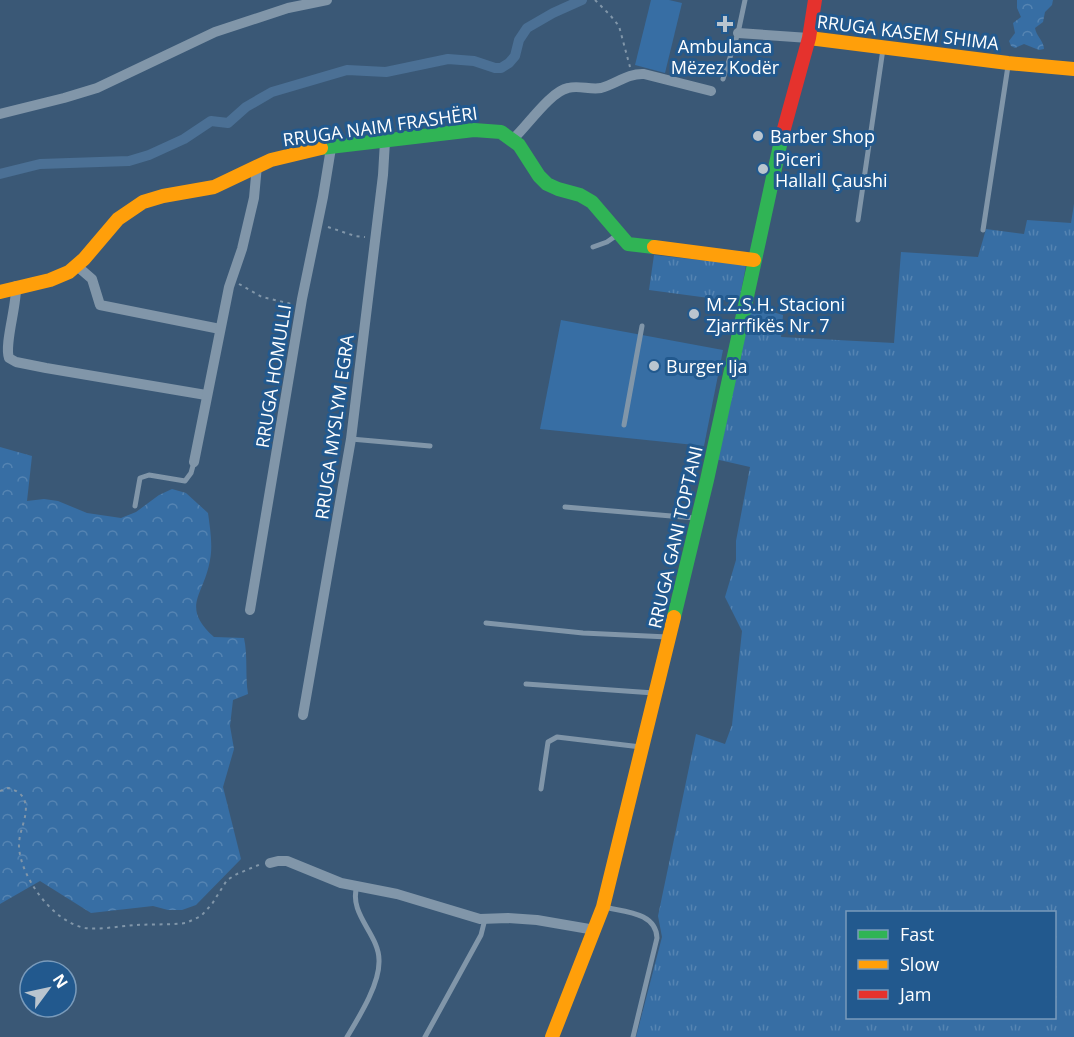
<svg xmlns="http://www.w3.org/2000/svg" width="1074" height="1037" font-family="'Open Sans',sans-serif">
<defs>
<pattern id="grass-tufts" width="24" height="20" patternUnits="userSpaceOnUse" patternTransform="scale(1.5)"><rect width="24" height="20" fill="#376ea4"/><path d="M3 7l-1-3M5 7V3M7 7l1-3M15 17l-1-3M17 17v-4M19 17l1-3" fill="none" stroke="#5584b2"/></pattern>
<pattern id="forest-crowns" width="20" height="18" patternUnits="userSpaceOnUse" patternTransform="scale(1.5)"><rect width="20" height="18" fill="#376ea4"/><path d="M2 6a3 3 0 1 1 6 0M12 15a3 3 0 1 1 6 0" fill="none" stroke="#5584b2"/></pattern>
</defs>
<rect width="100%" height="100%" fill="#3a5876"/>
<g fill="url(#grass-tufts)" fill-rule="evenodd">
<path d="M1074,204V1037H636L662,937L658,916L696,734L725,744L732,725L742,631L725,597L736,560V541L750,467L715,459L751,306L783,315L781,337L894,343L901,252L978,257L986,229L1024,234L1027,220L1071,223ZM848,912H1054V1018H848Z"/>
<path d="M654,255L746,265L739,302L649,290Z"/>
</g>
<g fill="url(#forest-crowns)">
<path d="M1017,0H1053L1052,5L1045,12L1043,22L1035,28C1036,36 1044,41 1044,49L1039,50L1024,44L1015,48L1011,46L1009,41L1015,33L1013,23L1021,17L1017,8Z"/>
<path d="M0,447L32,456L27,501L44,499L58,501L87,513L121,518L136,512L159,495L172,489L186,493L208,513C210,528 213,545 210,560C204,596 180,606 214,637L244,638C248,657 245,675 248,694L233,700L230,726L234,749L223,787L241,859L196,905L182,910H168L153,906L91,913L40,881L0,904Z"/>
</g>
<g fill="#376ea4">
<path d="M651,0H669L682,3L665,73L635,65Z"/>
<path d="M561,320L723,350L704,446L540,429Z"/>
</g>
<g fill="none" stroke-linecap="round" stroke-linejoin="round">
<path stroke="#4b7095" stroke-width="10" d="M0,174L40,164L129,161L149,155L184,139L211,121L228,123L246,107L272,92L347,70L386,72L448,59L474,61L495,68H501L509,63L515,56L519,40L527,28L553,13L582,0"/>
<g stroke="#8196a9" stroke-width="2" stroke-dasharray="3 4.5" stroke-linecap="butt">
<path d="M595,0L610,15L619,26L630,67"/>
<path d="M328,227L355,236L365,237"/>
<path d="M239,284L262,297L292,304"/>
<path d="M0,791L8,788C16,790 23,794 25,802C29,816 18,832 19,847C21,878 53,922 85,928C101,930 119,926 136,925C152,924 169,925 186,923L201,916L212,904L227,880L237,874L261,864"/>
</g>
<g stroke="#8196a9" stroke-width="5">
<path d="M723,79L738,33L745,0"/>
<path d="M858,220L883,49"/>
<path d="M983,230L1008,66"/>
<path d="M593,247L607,242L617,235"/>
<path d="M624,425L642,326"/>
<path d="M351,439L430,446"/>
<path d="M135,506L140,478L149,475L185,481L191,473L194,462"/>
<path d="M565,507L695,518"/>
<path d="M486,623L583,633L668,637"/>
<path d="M526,684L654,693"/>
<path d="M541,789L548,742L557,737L641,747"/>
<path d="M604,907C624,912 656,912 657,938L633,1037"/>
<path d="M347,1037C359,1017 380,984 379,960C379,934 348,914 357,886"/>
<path d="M425,1037L481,935L485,919"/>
</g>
<g stroke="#8196a9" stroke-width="10">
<path d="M738,33L809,38"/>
<path d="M0,114L64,98L97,88L215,32L288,8L327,0"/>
<path d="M514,138C527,126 551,91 568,88C579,85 590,90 601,88C616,84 628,73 644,74L711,91"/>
<path d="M77,266L92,279L100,305L220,329"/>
<path d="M16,286C17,306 4,344 9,358L16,362L46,368L206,395"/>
<path d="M194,462L229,287L242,249L254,198L257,165"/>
<path d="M250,610L302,299L323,197L331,148"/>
<path d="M303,715L351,439L383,175L385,141"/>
<path d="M270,863L278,861H287L341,883L397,894L480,919L508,918L537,920L595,930"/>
</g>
<g stroke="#30b455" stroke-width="14">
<path d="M321,148L474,130L501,132L519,145L539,176L547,184L558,189L580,195L592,202L628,244L654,247"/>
<path d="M674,617L707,480L782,136"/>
</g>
<g stroke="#ff9f0a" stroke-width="14">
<path d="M809,38L1008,63L1074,69"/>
<path d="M654,247L754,260"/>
<path d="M0,292L50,280L69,272L84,259L118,219L143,202L163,196L214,187L271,160L321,148"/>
<path d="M552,1037L603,907L674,617"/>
</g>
<path stroke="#e5322d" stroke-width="14" d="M782,136L809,38L815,0"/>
</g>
<g fill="#bac5cf" stroke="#22598e" stroke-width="2">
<path d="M722 15h6v6h6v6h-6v6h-6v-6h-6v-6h6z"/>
<circle cx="758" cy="136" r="6"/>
<circle cx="763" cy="169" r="6"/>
<circle cx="694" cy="314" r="6"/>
<circle cx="654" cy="366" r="6"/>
</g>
<g text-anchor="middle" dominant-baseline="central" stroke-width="6" stroke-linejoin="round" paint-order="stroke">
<g font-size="18" fill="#fff" stroke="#22598e">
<text transform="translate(908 32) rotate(7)">RRUGA KASEM SHIMA</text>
<text transform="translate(380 126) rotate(-8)">RRUGA NAIM FRASHËRI</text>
<text transform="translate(273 376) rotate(-81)">RRUGA HOMULLI</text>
<text transform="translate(334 427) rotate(-82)">RRUGA MYSLYM EGRA</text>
<text transform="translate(675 537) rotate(-77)">RRUGA GANI TOPTANI</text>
</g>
<g font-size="18" fill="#fff" stroke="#22598e" text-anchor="start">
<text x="725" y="46" text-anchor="middle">Ambulanca<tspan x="725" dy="21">Mëzez Kodër</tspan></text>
<text x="770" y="136">Barber Shop</text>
<text x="775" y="159">Piceri<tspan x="775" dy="21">Hallall Çaushi</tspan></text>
<text x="706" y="304">M.Z.S.H. Stacioni<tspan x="706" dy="21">Zjarrfikës Nr. 7</tspan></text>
<text x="666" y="366">Burger Ija</text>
</g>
</g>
<rect x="846" y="911" width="210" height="108" fill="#22598e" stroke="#7a9bbb" stroke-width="1.5"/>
<rect x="858" y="930" width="30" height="9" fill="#30b455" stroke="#7a9bbb" stroke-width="1.5"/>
<text x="900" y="941" font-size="18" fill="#ffffff">Fast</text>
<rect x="858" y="960" width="30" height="9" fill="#ff9f0a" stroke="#7a9bbb" stroke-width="1.5"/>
<text x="900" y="971" font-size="18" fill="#ffffff">Slow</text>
<rect x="858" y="990" width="30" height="9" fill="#e5322d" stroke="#7a9bbb" stroke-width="1.5"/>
<text x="900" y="1001" font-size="18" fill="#ffffff">Jam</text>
<g transform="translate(48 989) rotate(57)"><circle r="28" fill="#22598e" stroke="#7a9bbb" stroke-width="1.5"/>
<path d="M0-4.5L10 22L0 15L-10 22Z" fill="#bac5cf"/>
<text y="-9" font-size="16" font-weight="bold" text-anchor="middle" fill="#ffffff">N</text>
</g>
</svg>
